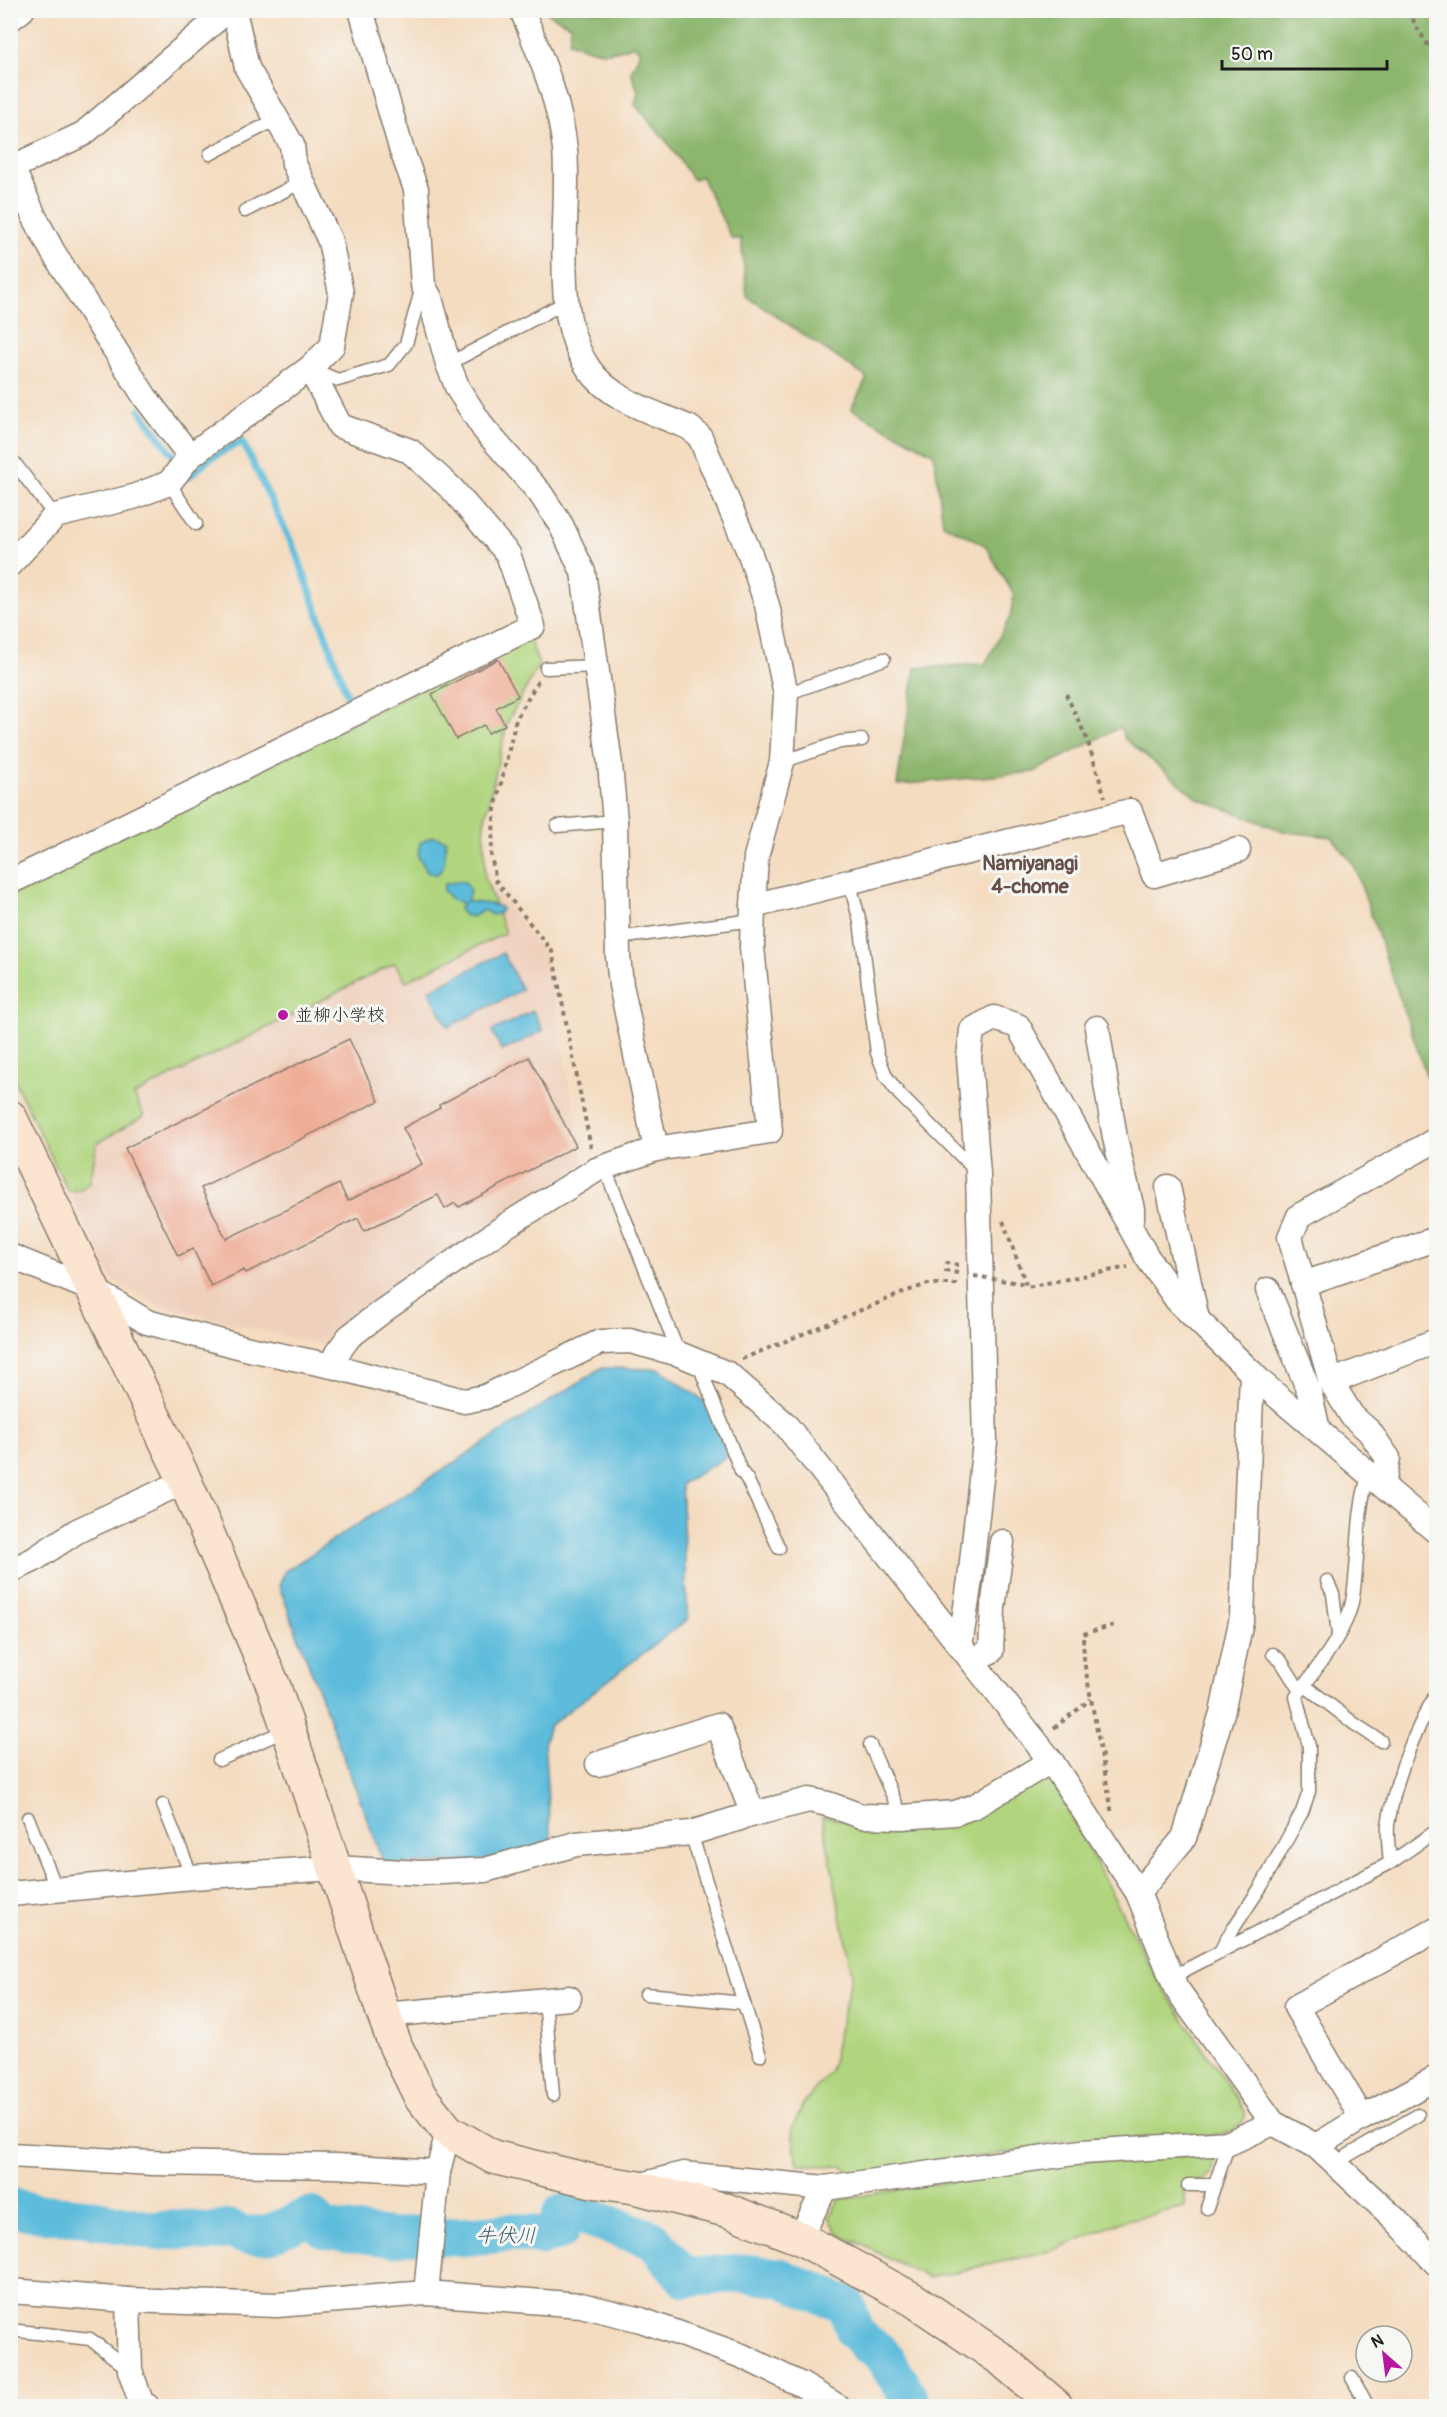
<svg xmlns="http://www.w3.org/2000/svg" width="1447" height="2417" font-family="Pangolin,'Klee One',sans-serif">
<rect width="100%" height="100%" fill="#f6f6f2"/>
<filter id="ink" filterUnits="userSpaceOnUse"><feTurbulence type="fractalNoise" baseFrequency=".0167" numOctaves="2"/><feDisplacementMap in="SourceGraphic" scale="12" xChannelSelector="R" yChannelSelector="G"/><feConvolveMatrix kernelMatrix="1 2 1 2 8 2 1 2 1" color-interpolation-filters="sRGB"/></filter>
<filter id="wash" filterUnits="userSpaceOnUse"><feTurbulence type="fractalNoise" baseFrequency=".008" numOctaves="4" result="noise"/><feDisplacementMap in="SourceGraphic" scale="24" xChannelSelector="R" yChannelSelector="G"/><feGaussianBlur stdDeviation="1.35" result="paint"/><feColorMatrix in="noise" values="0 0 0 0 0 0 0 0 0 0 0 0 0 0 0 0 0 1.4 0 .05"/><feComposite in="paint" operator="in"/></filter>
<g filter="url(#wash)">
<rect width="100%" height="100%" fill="#f4dcc0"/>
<path fill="#efd0bc" d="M530,641L539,664L507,723L484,823L485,877L545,955L584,1163L374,1308L328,1346L159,1306L134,1293L112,1278L11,1074Z"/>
<g fill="#b0d57e" stroke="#66784d" stroke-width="1.5">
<path d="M523,639L530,641L539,664L507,723L484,823L485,877L505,933L406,981L395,963L134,1095L144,1116L97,1143L90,1182L79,1190L68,1191L11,1074V890Z"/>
<path d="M1048,1773L1156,1977L1245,2111V2119L1233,2130L1211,2136L1062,2141L1013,2152L855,2175L842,2166L797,2165L792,2129L803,2104L830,2071L852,1974L822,1816L867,1825H917Z"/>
<path d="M1216,2153L1211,2174L1201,2181L1185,2182V2207L1123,2221L1054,2250L929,2278L838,2233L829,2217L840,2199L1095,2159Z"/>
</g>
<path fill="#8cb66d" stroke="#546944" stroke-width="1.5" d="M544,11H1436V1103L1354,865L1332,837L1286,832L1199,799L1124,738L1120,727L1034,772L897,785L915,668L985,664L1010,617L1014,595L985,545L943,524L934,454L851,409L867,378L747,296L741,239H732L701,176L693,180L668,143L635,105L638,92L631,72L640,52L634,45C605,57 597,52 569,42L571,26Z"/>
<g fill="#5dbcdb" stroke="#3c6c7c" stroke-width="1.5">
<path d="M433,836L446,840L444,864L438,874L428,873L418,856L420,843Z"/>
<path d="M461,881L466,883L470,891L467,901C478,904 493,902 502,908L500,913L492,915L483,910L472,917L464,915L459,909L463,903L452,900L443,890L445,884Z"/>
<path d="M503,953L522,990L448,1027L429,990Z"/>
<path d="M533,1011L543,1031L502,1051L492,1031Z"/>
<path d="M601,1368L660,1369L708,1404L728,1456L681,1484L688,1619L549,1726L544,1741L551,1845L485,1862L384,1864L279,1586L285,1571Z"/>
</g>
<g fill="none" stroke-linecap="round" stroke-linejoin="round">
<g stroke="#5dbcdb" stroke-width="7">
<path d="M140,410L172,454"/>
<path d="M189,477L208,460L242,441L296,552L350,703"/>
</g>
<path stroke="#5dbcdb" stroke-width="39" d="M10,2207L38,2213L89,2218L154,2231L187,2229L207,2233L229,2229L244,2235H267L311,2216L324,2229L395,2238L410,2235L459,2237L517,2232L540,2236L560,2231L559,2222L562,2213H576L653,2240L685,2278L740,2273L779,2277L846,2305L855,2331L866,2344L880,2352L901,2384L912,2406"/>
</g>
<g id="blocks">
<g fill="#efad96">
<path d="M498,659L518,696L496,708L505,725L488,733L484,725L456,739L432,694Z"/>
<path d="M349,1039L379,1101L201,1188L226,1239L339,1184L348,1201L422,1164L403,1128L440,1108L439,1105L529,1057L576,1146L459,1207L455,1203L445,1209L438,1195L364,1231L358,1218L246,1273L244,1270L211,1286L193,1249L178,1256L125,1148Z"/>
</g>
</g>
</g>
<g filter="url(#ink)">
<use href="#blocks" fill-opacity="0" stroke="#887c6e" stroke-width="1.5"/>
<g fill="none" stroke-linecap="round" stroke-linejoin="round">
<g stroke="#887c6e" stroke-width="15">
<g id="lane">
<path d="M210,154L277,119"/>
<path d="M245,211L302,182"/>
<path d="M448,364L566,302"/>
<path d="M314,370L338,380L389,365L406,344L422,287"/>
<path d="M10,457L55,516"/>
<path d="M169,483L196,524"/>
<path d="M546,668L598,666"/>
<path d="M786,694L884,659"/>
<path d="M782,762L840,742L862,740"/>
<path d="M557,826L615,821"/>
<path d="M849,880L860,922L877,1053L886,1076L899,1094L976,1171"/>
<path d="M618,938L753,920"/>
<path d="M604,1166L679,1354"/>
<path d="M698,1363L741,1471L747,1479L779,1548"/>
<path d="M1327,1581L1333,1594L1338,1634"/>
<path d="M1273,1654L1281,1661L1300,1691"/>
<path d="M1304,1685L1356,1725L1381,1741"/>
<path d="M870,1745L902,1817"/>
<path d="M219,1760L286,1730"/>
<path d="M163,1805L192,1877"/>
<path d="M28,1818L57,1890"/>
<path d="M691,1833L760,2055"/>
<path d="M1390,1863C1389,1851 1387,1837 1388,1825C1395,1779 1413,1734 1436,1694"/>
<path d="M1220,1952L1227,1938L1262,1885L1302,1812L1309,1792V1746L1296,1697C1315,1670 1346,1633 1352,1602C1360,1559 1355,1515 1369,1474"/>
<path d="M1172,1977L1390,1863L1436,1831"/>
<path d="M646,1994L744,2003"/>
<path d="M545,2000L553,2095"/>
<path d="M1335,2163L1418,2115"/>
<path d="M1188,2185H1215"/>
<path d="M1207,2208L1229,2143"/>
<path d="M10,2330L90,2339L130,2370"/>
<path d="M1352,2378L1368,2406"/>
</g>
</g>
<g stroke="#887c6e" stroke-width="27">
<g id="street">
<path d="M361,10L401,148L416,189L423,285L430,298L448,364L458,389L484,429L540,493L561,525L583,572L610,764L615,821L618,956L621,985L656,1149"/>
<path d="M10,19L22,10"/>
<path d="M10,163L34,216L53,252L145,397L190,456"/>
<path d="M13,167L83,134L228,10"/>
<path d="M10,564L55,516L133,497L169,483L190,456L310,368L332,346L341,293L330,241L294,164L292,145L247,68L234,10"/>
<path d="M10,882L533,626L508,554L452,489L410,451L340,426L310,368"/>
<path d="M753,906L1130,811L1154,875L1238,850"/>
<path d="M1097,1028L1115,1138L1132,1209V1217"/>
<path d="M1168,1187L1197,1319"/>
<path d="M10,1256L96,1291L147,1322L249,1349L332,1366L464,1401L485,1397L600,1342L630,1341L679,1354L728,1374L785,1424L1051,1761L1138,1893L1176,1988L1273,2123L1316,2146L1396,2220L1436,2263"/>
<path d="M1303,1284L1436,1239"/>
<path d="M1268,1290L1309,1391L1318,1430"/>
<path d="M332,1366L337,1353L349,1337L384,1310L507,1225L596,1170L656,1149L770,1131L752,947L753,906L756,857L782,762L786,694L767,605L750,554L700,437L690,428C656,413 611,401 589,369C549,313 571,216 565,150C560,100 540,56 522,10"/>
<path d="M1331,1382L1436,1341"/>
<path d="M1383,1485L1388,1458L1369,1431L1352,1416L1331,1382L1290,1237L1299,1216L1436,1140"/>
<path d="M10,1571L33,1560L77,1531L185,1481"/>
<path d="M960,1646L970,1580L985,1442L978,1174L969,1057L972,1030L994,1018L1018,1026L1147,1257L1177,1300L1263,1384L1436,1531"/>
<path d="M972,1660L991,1651L993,1608L1002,1542"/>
<path d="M598,1764L718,1725L753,1814"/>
<path d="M1138,1893L1184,1838L1222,1713L1242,1617L1252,1373"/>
<path d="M10,1894L192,1877L335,1868L420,1873L485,1870L576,1844L691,1833L753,1814L809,1800L828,1804L861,1816L902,1817L955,1813L975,1806L1051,1761"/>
<path d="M384,2015L569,1998"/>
<path d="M1362,2118L1296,2007L1436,1930"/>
<path d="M1316,2146L1362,2118L1436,2078"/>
<path d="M10,2155L153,2163L336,2166L438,2172"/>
<path d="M637,2186L683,2174L825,2188L1082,2152L1229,2143L1273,2123"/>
<path d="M800,2238L825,2188"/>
<path d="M10,2291L128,2300L277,2305L426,2293L581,2305L641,2320L742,2356L802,2385L837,2406"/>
<path d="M426,2293L438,2172L448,2131"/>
<path d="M128,2300L130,2370L142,2405L147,2406"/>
</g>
</g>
<g stroke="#887c6e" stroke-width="36">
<path id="secondary" d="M10,1117L185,1481L274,1687L384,2015L396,2047L420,2096L448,2131L493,2157L592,2181L634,2187L726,2210L800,2238L914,2300L1001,2359L1056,2406"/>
</g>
<g stroke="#887c6e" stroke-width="4" stroke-dasharray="4.5 4.5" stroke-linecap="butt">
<path d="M1410,10L1415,25L1436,57"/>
<path d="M538,681L516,719L495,809L491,855L496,881L552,951L591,1148"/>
<path d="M1066,694L1087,739L1105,797"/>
<path d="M1003,1221L1027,1287L1128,1267"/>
<path d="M958,1265L947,1263L946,1271L958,1273"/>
<path d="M742,1359L910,1290L928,1284H960"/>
<path d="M1054,1728L1091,1699"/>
<path d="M1111,1811V1806L1084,1661L1083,1634L1114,1625"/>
</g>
<use href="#lane" stroke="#fff" stroke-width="12"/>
<use href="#street" stroke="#fff" stroke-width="24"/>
<use href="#secondary" stroke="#fce5d0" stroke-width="33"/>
<path stroke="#887c6e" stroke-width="4" stroke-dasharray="4.5 4.5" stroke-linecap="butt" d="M974,1276L1026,1284"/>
</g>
</g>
<circle fill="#b5179e" stroke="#f6f6f2" stroke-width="2" cx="283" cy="1015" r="6"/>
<g text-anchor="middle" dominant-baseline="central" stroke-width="6" stroke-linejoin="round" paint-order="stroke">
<g font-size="18" fill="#1c1c1c" stroke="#f6f6f2" text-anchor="start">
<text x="295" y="1015">並柳小学校</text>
</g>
<g font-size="20" font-weight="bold" fill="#664f47" stroke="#f6f6f2">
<text x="1030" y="863">Namiyanagi<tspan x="1030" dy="23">4-chome</tspan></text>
</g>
<g font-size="20" font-style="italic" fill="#365c68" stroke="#f6f6f2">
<text x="506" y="2235">牛伏川</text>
</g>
</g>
<rect width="1447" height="2417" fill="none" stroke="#f6f6f2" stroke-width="36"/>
<g transform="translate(1384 2354) rotate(332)"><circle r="28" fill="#f6f6f2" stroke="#9f9f9c" stroke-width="1.5"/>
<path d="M0-4.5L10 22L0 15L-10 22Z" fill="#b5179e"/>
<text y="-9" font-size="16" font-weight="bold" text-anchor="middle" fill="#1c1c1c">N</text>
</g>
<path d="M1222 60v9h165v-9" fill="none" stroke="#1c1c1c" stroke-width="3"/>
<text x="1231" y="60" font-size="18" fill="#1c1c1c" stroke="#f6f6f2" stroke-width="4.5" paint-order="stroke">50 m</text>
</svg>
